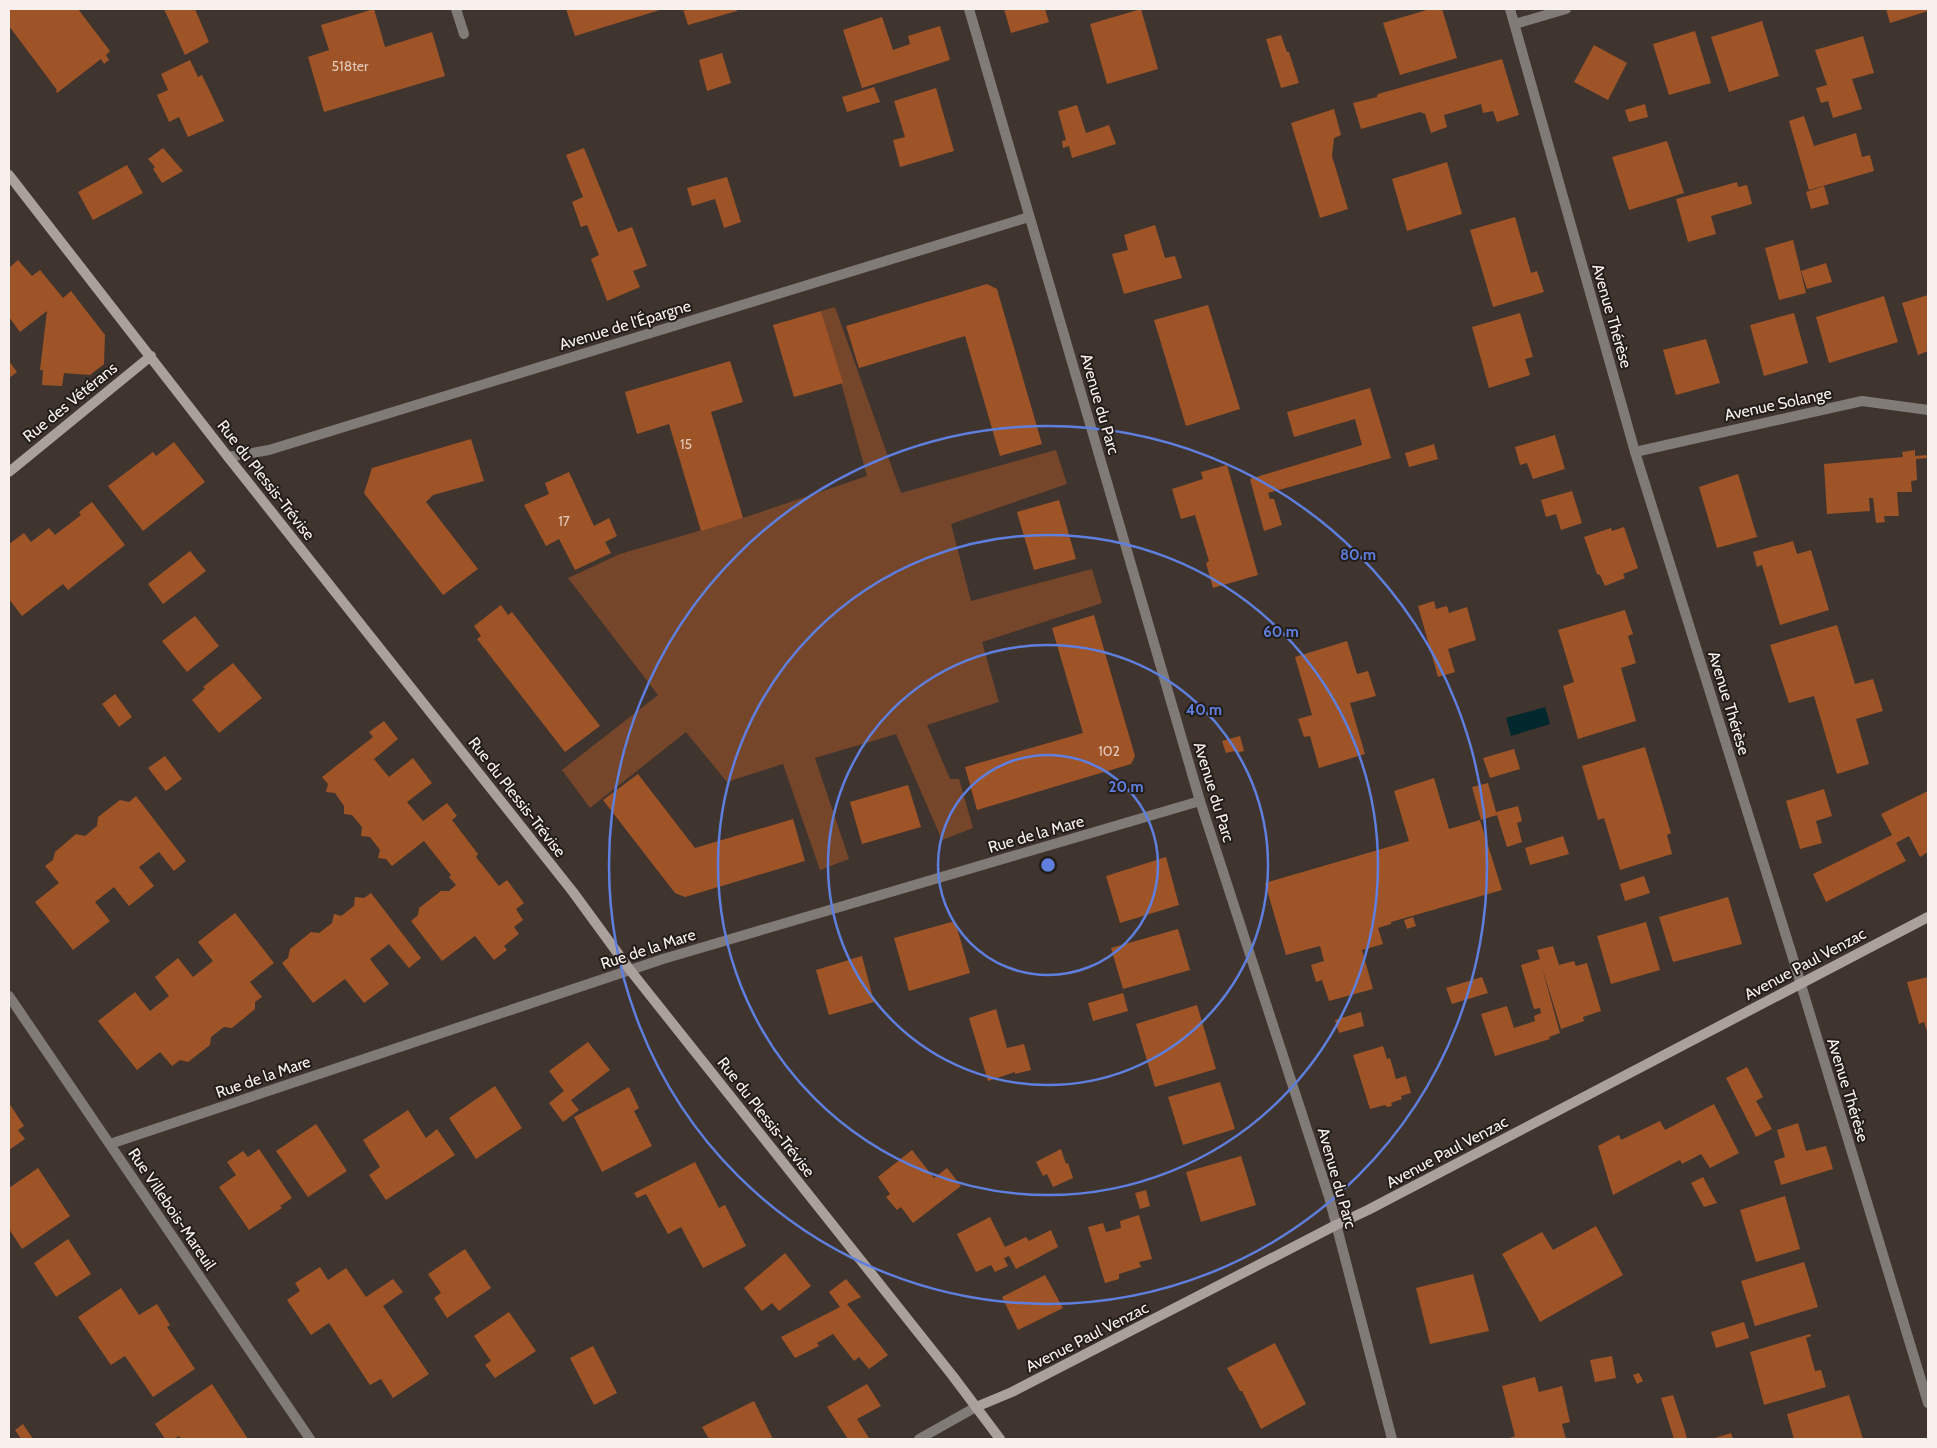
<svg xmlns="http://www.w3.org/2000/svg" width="1937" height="1448" font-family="Cabin,sans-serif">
<rect width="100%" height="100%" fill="#40342e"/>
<path fill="#76462b" d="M835,307L901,493L1056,450L1067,484L951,524L971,601L1092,569L1102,603L982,642L999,702L927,725L950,779H959L973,828L942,840L896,734L815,758L849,859L820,870L783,764L727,782L686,732L590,808L562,770L658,695L568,578L620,554L743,518L867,476L821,311Z"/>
<path fill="#00282d" d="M1545,707L1550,724L1511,736L1506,718Z"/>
<g fill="#9e5427">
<path d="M9,9H78L110,51L106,55L109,60L104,64L101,59L57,93L56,91L57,90L9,26Z"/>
<path d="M164,9H195L209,42L185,55Z"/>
<path d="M374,9L385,47L432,32L445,76L324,112L308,57L329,50L321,25Z"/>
<path d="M566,9H663L575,36Z"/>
<path d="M683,9H737V11L688,25Z"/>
<path d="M1004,9H1045L1049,22L1011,33Z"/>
<path d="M1141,9L1158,69L1107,84L1090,24Z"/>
<path d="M1430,9H1442L1457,58L1400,75L1383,23Z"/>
<path d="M1886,9H1928V11L1890,23Z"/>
<path d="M882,17L893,50L910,44L908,36L940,26L950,60L862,88L843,30Z"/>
<path d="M1762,21L1779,76L1729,92L1711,37Z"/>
<path d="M1695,31L1711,83L1669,95L1653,44Z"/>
<path d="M1281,35L1287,52H1289L1299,83L1281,88L1266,39Z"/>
<path d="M1863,36L1874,73L1852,79L1862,109L1833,118L1828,101L1821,103L1816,88L1827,85L1815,50Z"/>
<path d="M1594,45L1627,63L1608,100L1574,82Z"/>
<path d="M722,53L731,83L707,91L699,60Z"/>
<path d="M1502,59L1519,115L1497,122L1493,111L1483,113L1481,104L1444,115L1447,127L1431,133L1425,114L1420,112L1361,129L1353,103L1377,97L1378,94Z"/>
<path d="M190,60L198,77L202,75L224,121L188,137L179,117L169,122L157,95L168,90L161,74Z"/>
<path d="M874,87L880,102L847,112L842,97Z"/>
<path d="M936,88L954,151L900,167L893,140L905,137L894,101Z"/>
<path d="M1645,104L1648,117L1629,122L1625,110Z"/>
<path d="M1077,105L1086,133L1109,125L1116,144L1072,158L1069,146L1063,148L1062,141L1066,140L1058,111Z"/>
<path d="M1334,109L1341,135L1334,138L1332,156L1348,209L1320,218L1291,123Z"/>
<path d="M1804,116L1814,146L1856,133L1862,157L1870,155L1874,171L1809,190L1789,121Z"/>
<path d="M1667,141L1684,193L1629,210L1612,157Z"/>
<path d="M163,148L183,171L162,183L153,169L155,167L148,159Z"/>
<path d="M584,148L618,232L632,227L647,266L633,271L640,287L607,301L591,259L599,255L587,225L581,227L572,202L583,197L566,155Z"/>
<path d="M1447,162L1462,214L1407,231L1392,179Z"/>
<path d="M127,165L143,193L93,220L78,192Z"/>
<path d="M727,177L741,222L724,228L715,199L692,206L687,188Z"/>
<path d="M1737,182L1738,187L1747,185L1752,204L1711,216L1716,234L1688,242L1676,199Z"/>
<path d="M1824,186L1829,204L1811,209L1806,192Z"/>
<path d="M1515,217L1531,273L1537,271L1544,292L1493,307L1470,230Z"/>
<path d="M1155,225L1165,258L1175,256L1182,278L1124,294L1112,254L1128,250L1124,235Z"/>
<path d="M1793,240L1806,293L1779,300L1765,248Z"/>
<path d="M18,260L32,276L40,270L63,298L71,291L105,335L104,364L90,375L64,373L62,386L42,385L43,370H40L47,311L20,332L9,317V268Z"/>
<path d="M1826,263L1832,282L1807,289L1801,271Z"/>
<path d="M987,284L997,289L1042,444L1000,456L965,336L859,368L846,326Z"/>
<path d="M1928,295V351L1918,355L1902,303Z"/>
<path d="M1884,296L1898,342L1829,363L1816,317Z"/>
<path d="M1208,305L1240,409L1186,426L1154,320Z"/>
<path d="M821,311L843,383L794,397L773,325Z"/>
<path d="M1520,313L1533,357L1525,359L1530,375L1489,388L1472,327Z"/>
<path d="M1794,313L1808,363L1764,376L1750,325Z"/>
<path d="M1706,339L1720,383L1676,395L1663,350Z"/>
<path d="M9,361L17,372L9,378Z"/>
<path d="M730,361L743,402L711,412L743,518L701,531L669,424L637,434L625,392Z"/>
<path d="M1370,388L1391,458L1268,493L1270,499H1274L1282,525L1264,531L1250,479L1362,445L1355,419L1294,437L1287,412Z"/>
<path d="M1555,435L1565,469L1533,479L1527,463L1520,465L1515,447Z"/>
<path d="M471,439L484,481L433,495L426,502L478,569L443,595L364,493L372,468Z"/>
<path d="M174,442L205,482L143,531L108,486L153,452L156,456Z"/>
<path d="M1434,444L1438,459L1409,467L1405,453Z"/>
<path d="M1915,450V456L1928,455V458L1916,459L1917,480L1911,481L1912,492H1897L1899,516H1884L1885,522L1876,523L1873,498H1869L1870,511L1827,514L1824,464L1903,457L1902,452Z"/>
<path d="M1227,465L1258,575L1213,588L1206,563L1209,561L1195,515L1181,519L1172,489L1203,479L1201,472Z"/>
<path d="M569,472L594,526L609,518L617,536L605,542L611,553L575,570L559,539L546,546L524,505L549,494L545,483Z"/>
<path d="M1738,474L1757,537L1717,548L1699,487Z"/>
<path d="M1572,491L1582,523L1561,530L1556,514L1546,517L1541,500Z"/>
<path d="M1059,500L1076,559L1034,570L1017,512Z"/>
<path d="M92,502L125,545L68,590L63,584L22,616L9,599V544L24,533L31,542L49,528L55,535L81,515L79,512Z"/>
<path d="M1624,527L1638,568L1623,574L1625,578L1605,586L1600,575L1597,574L1584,537L1611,528L1612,531Z"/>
<path d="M1793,541L1797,554L1811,550L1829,610L1780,625L1762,565L1757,567L1753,552Z"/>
<path d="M190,551L206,571L163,604L148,584Z"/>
<path d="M1434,601L1436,609L1447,606L1449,613L1467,607L1476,640L1448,649L1455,672L1438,677L1418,606Z"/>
<path d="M501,605L508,615L512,612L600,726L565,752L477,639L481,636L474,626Z"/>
<path d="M1625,610L1633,634L1628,636L1636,663L1621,668L1636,721L1578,739L1563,686L1574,682L1558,630Z"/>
<path d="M1094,615L1135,756L1131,764L977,810L965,767L1083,733L1052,628Z"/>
<path d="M195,616L219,646L187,672L162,641Z"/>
<path d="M1837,625L1855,684L1873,679L1883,711L1856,719L1869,764L1837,774L1814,696L1789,703L1770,645Z"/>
<path d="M1347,641L1357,674L1368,671L1376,696L1350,703L1365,754L1319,768L1310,736L1304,737L1298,719L1312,715L1295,657Z"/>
<path d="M233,663L262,698L219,733L192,700L205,689L203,687Z"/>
<path d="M115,694L132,717L119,727L102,704Z"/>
<path d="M384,721L398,739L374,759L389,777L413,758L432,783L407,802L423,821L447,803L457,816L452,820L478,854L476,857L499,886L507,880L524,903L516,909L523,920L514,927L519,934L504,946L507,950L494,960L475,936L442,961L411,921L418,915L419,908L441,891H449L456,885L449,877L451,875L424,841L392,866L386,859L378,858L380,850L370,837L361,836L362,827L352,815L344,814V806L335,793L326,792L328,784L322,777L373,737L369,732Z"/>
<path d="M1240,736L1244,751L1236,753L1234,751L1226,753L1222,741Z"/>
<path d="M1645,747L1671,833L1667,835L1672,854L1620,870L1604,818L1598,820L1582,766Z"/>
<path d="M1514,749L1520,769L1490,778L1483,758Z"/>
<path d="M165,756L182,779L166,791L148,768Z"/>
<path d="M638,774L695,848L793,819L805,861L685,897L675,893L603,800Z"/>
<path d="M1434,778L1449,829L1480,820L1502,890L1391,922V924L1378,928L1383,944L1362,950L1373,989L1329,1001L1322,980L1316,982L1311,965L1324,961L1320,946L1286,955L1265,883L1409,841L1394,791Z"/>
<path d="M1488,783L1496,812L1518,806L1522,821L1517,823L1522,842L1507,847L1497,815L1481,820L1472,787Z"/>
<path d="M908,785L921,827L862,844L850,802Z"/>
<path d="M1824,789L1832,816L1816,821L1822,843L1800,849L1786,801Z"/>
<path d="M1928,791V852L1920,857L1909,836L1896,843L1906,861L1826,902L1813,874L1892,835L1881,814Z"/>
<path d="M136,796L186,861L174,871L159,852L139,867L154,886L129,906L114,887L95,902L110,921L73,950L35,902L59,883L45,866L53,860L55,852L76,834L85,836L97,826L98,817L120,800L129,802Z"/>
<path d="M1563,836L1569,854L1530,865L1525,848Z"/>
<path d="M1166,857L1179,905L1120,923L1106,876Z"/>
<path d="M1644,876L1650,893L1625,901L1620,884Z"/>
<path d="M371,893L421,958L409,968L389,944L370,959L389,984L364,1003L345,979L313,1003L282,963L288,958L290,949L311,932L319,933L332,923L334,914L341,916L354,906L355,897L364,898Z"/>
<path d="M1728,897L1742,944L1673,962L1659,917Z"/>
<path d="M235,913L274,963L250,982L262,997L255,1002V1009L232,1028L224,1027L211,1037L210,1045L188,1062L180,1060L172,1066L160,1052L137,1070L98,1021L135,992L150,1011L169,996L155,977L178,958L193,977L213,961L198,942Z"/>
<path d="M1413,917L1416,926L1407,929L1404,920Z"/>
<path d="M955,921L970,973L909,991L894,938Z"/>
<path d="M1646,922L1660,970L1611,984L1597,936Z"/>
<path d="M1178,929L1190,970L1123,989L1111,948Z"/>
<path d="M1553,946L1559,965L1574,961L1576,966L1587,963L1601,1011L1583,1017L1584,1021L1561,1029L1541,964L1560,1033L1549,1037L1550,1039L1495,1056L1481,1014L1507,1006L1514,1028L1535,1021L1534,1016L1541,1013L1540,1008L1534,1009L1521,965L1540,959L1537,950Z"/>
<path d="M862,956L874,1002L829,1015L816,970Z"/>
<path d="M1482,977L1488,993L1452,1004L1446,988Z"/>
<path d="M1928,977V1034L1924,1022L1919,1024L1907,982Z"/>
<path d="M1123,993L1128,1011L1093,1021L1088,1003Z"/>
<path d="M1197,1005L1216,1069L1155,1087L1136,1024Z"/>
<path d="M996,1009L1007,1048L1024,1044L1031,1070L1015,1074V1072L988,1081L969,1018Z"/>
<path d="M1361,1012L1364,1026L1339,1033L1335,1020Z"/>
<path d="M588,1042L610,1070L571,1100L579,1110L563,1122L549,1103L564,1091L549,1071Z"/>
<path d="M1383,1046L1387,1059L1390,1058L1396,1079L1406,1076L1411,1093L1401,1096L1402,1099L1391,1103L1392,1106L1387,1107L1385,1105L1370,1109L1353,1055Z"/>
<path d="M1747,1067L1763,1097L1756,1101L1772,1129L1756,1137L1726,1078Z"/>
<path d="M1220,1082L1235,1129L1183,1145L1168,1097Z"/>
<path d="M495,1086L522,1128L476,1159L449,1118Z"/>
<path d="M629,1087L639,1108L634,1111L652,1146L602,1172L574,1117Z"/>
<path d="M9,1103L24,1126L18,1130L25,1139L9,1150Z"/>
<path d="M1714,1104L1739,1153L1710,1168L1701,1154L1682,1164L1680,1160L1613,1195L1598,1146L1619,1135L1621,1140L1660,1121L1665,1130Z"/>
<path d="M408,1110L426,1138L437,1129L455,1155L386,1200L369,1175L380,1167L363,1140Z"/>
<path d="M1798,1123L1806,1151L1826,1146L1833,1169L1781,1185L1774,1161L1785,1157L1777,1130Z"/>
<path d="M316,1124L347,1171L308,1197L276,1151Z"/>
<path d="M259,1149L292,1198L280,1206L282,1208L249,1230L219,1187L236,1175L227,1162L243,1151L248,1157Z"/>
<path d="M1061,1149L1066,1164L1068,1163L1073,1178L1053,1187L1047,1174L1043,1176L1036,1162Z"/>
<path d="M912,1150L934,1178L947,1168L961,1186L913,1223L901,1207L897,1210L886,1197L890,1194L878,1177Z"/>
<path d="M1241,1156L1256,1205L1201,1222L1186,1172Z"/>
<path d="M695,1162L719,1208L725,1205L746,1246L703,1268L681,1227L668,1234L646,1194L637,1198L634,1193Z"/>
<path d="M38,1168L70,1216L22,1249L9,1229V1188Z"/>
<path d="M1703,1177L1717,1203L1704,1207L1691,1183Z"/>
<path d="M1146,1190L1150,1206L1140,1209L1135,1193Z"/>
<path d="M1785,1196L1800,1249L1756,1262L1740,1210Z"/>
<path d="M1139,1215L1152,1259L1139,1262L1141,1267L1119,1274V1279L1105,1283L1088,1227L1103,1223L1106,1232L1121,1228L1120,1221Z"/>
<path d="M990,1217L1005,1247L1026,1237L1029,1241L1051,1230L1058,1247L1016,1269L1009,1256L1004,1258L1008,1266L995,1272L991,1265L976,1272L957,1234Z"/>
<path d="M1596,1226L1623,1275L1540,1322L1502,1254L1542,1232L1553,1250Z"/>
<path d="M68,1239L91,1274L56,1297L34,1263Z"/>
<path d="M465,1249L491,1288L447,1318L434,1298L441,1293L428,1274Z"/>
<path d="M785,1253L811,1286L779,1311L772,1303L762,1311L744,1288Z"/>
<path d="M1804,1262L1818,1307L1755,1326L1741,1281Z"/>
<path d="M320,1267L328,1280L346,1268L366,1297L393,1279L403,1292L383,1306L429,1374L393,1398L381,1379L370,1385L329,1323L311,1335L287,1300L300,1291L295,1283Z"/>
<path d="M1473,1274L1489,1331L1430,1344L1416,1288Z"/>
<path d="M1045,1275L1063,1308L1018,1330L1002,1297Z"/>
<path d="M846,1279L861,1297L847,1304L888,1355L869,1369L859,1357L854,1361L833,1334L817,1343L819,1346L795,1358L781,1337L840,1307L829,1292Z"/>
<path d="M121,1288L139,1315L157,1304L170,1325L167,1327L195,1369L153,1397L125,1356L111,1365L78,1317Z"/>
<path d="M509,1312L536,1351L495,1378L485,1365L491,1361L474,1336Z"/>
<path d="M1744,1322L1749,1338L1716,1348L1711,1332Z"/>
<path d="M1810,1334L1811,1336L1806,1338L1815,1371L1821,1370L1826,1387L1764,1405L1750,1352Z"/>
<path d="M1275,1343L1306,1404L1261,1429L1242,1391H1240L1227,1368Z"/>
<path d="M593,1346L617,1393L594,1405L570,1358Z"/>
<path d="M1612,1356L1616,1378L1595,1382L1590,1360Z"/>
<path d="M1639,1373L1643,1381L1637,1384L1633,1375Z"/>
<path d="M1535,1377L1539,1392L1562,1386L1570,1422L1562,1424L1566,1439H1506L1515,1436L1502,1386Z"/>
<path d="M212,1384L248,1439H181L179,1436L174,1439H165L155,1424Z"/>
<path d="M867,1384L881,1406L857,1419L869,1438L866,1439H848L827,1407Z"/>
<path d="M1673,1395L1685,1431L1687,1439H1674L1661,1398Z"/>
<path d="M1849,1395L1863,1439H1794L1787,1414Z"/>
<path d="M754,1401L773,1439H709L702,1427Z"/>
<path d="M23,1424L33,1439H21L15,1430Z"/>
<path d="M1731,1433L1733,1439H1712Z"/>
</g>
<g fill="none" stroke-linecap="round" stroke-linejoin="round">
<g stroke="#817b78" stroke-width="10">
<path d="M456,9L464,34"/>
<path d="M969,9L1200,801L1329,1197L1392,1439"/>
<path d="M1510,9L1635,452L1792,955L1928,1403"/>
<path d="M1515,24L1566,9"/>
<path d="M1635,452L1862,401L1928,410"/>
<path d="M228,457L269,450L1029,217"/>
<path d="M9,996L310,1439"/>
<path d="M110,1144L663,959L1200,801"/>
<path d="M919,1439L976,1407"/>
</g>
<g stroke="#aba19c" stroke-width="10">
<path d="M9,175L228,457L573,892L630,970L952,1375L1000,1439"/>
<path d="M9,472L151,356"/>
<path d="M976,1407L1012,1392L1336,1225L1368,1210L1928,917"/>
</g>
</g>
<g fill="none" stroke="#5f7fde" stroke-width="2.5">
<circle cx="1048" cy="865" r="110"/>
<circle cx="1048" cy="865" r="220"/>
<circle cx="1048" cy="865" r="330"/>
<circle cx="1048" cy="865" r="439"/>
</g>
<g text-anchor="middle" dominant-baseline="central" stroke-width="4" stroke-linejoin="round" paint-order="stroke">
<g font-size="14" fill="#e2c9bb">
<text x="350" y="66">518ter</text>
<text x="686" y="444">15</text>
<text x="564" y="521">17</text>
<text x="1109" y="751">102</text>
</g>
<g font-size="16" fill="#f8f0ec" stroke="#231d1a">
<text transform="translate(1612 316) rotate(74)">Avenue Thérèse</text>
<text transform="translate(625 325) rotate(-17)">Avenue de l'Épargne</text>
<text transform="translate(70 402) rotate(-39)">Rue des Vétérans</text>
<text transform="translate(1100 404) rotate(74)">Avenue du Parc</text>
<text transform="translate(1778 404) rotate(-12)">Avenue Solange</text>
<text transform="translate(266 480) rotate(52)">Rue du Plessis-Trévise</text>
<text transform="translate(1729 703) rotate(73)">Avenue Thérèse</text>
<text transform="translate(1214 792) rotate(73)">Avenue du Parc</text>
<text transform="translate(517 797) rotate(52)">Rue du Plessis-Trévise</text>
<text transform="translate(1036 834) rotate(-16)">Rue de la Mare</text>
<text transform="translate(648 949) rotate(-18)">Rue de la Mare</text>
<text transform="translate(1805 964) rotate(-28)">Avenue Paul Venzac</text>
<text transform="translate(263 1077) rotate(-19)">Rue de la Mare</text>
<text transform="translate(1848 1090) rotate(73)">Avenue Thérèse</text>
<text transform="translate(766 1117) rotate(52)">Rue du Plessis-Trévise</text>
<text transform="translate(1447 1152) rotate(-28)">Avenue Paul Venzac</text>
<text transform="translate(1337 1178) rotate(74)">Avenue du Parc</text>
<text transform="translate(172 1209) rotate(56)">Rue Villebois-Mareuil</text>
<text transform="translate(1087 1337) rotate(-27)">Avenue Paul Venzac</text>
</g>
</g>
<circle cx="1048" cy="865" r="8" fill="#5f7fde" stroke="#231d1a" stroke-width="2.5"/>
<g font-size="15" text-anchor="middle" font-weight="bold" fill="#5f7fde" stroke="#231d1a" stroke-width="4" stroke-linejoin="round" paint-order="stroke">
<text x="1358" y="560">80 m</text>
<text x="1281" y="637">60 m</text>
<text x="1204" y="715">40 m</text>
<text x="1126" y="792">20 m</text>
</g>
<rect width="1937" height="1448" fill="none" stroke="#f8f0ec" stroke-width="20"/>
</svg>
